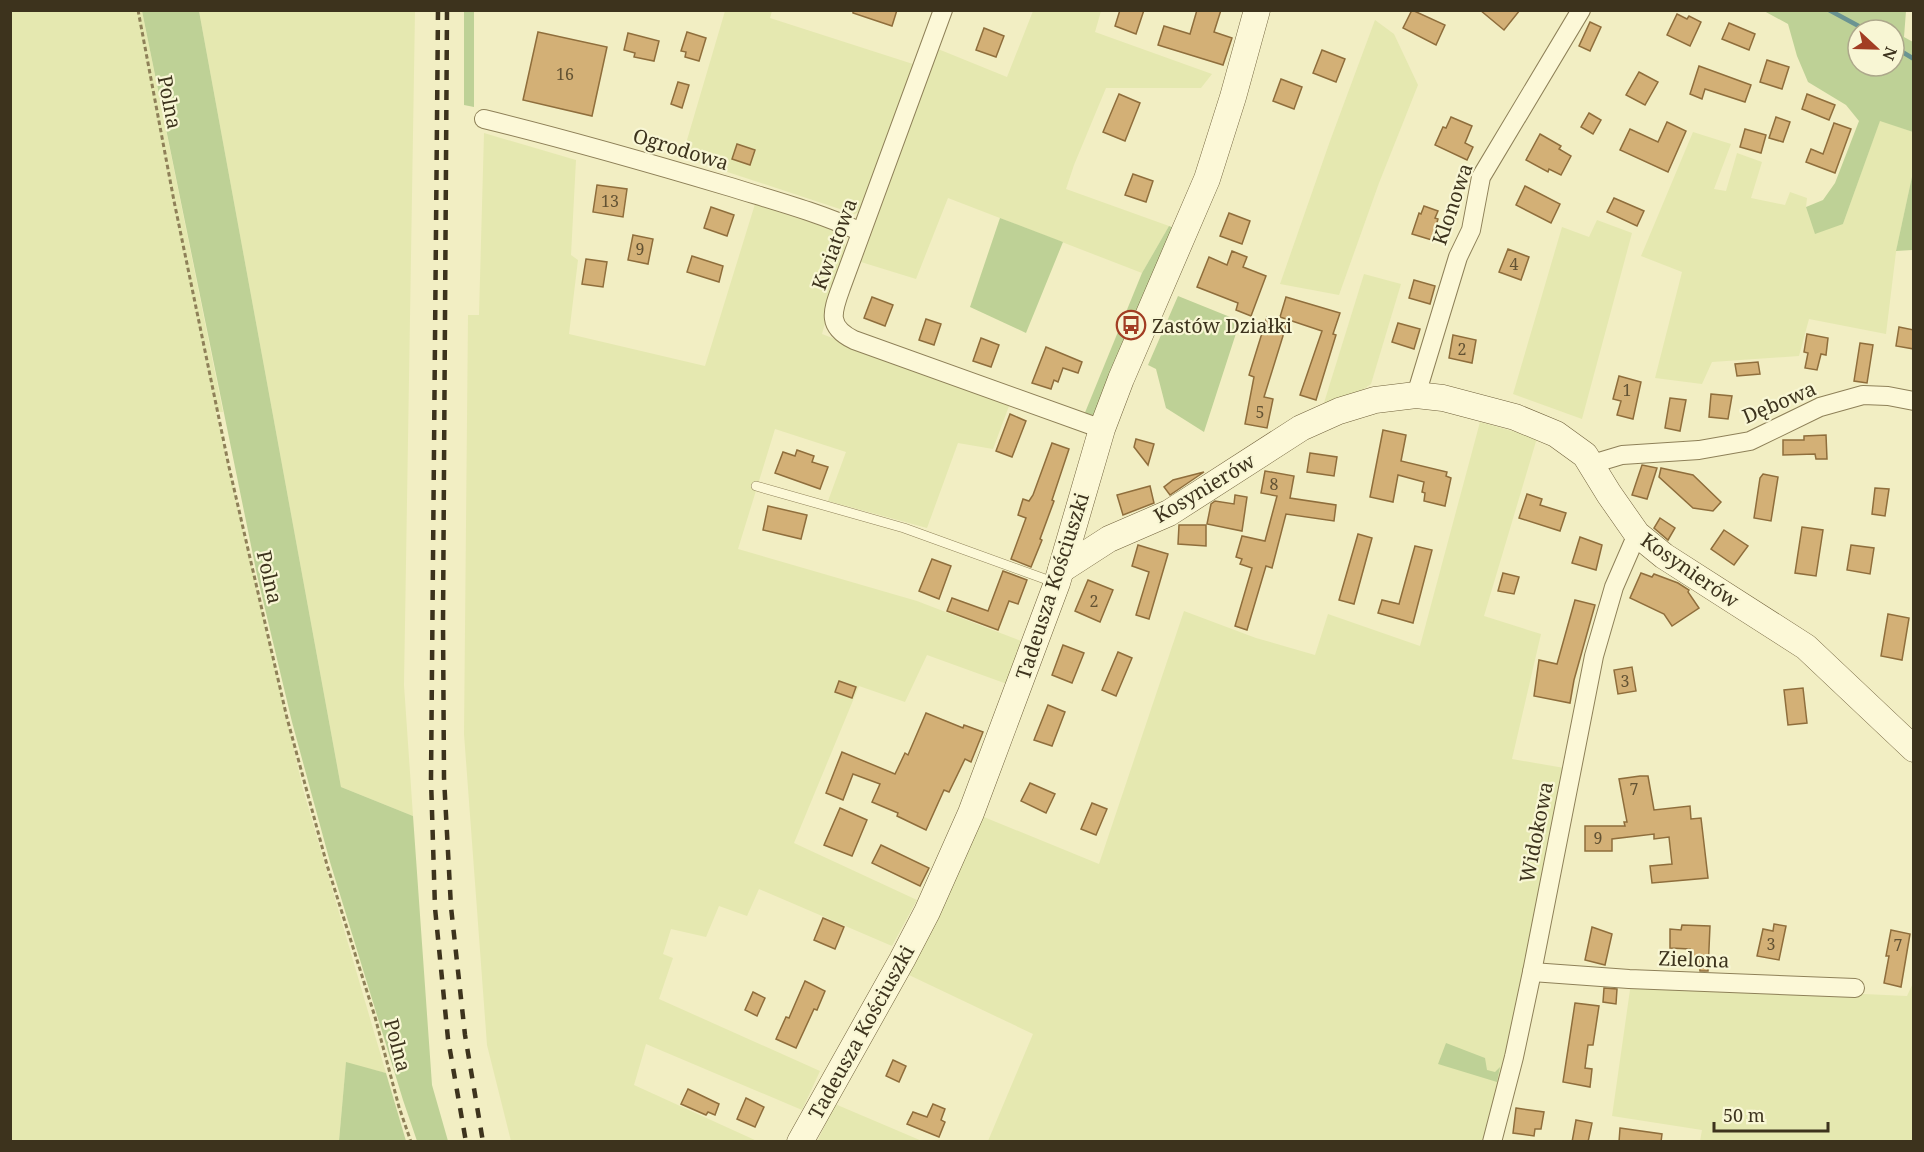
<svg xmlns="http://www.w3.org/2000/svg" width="1924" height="1152" font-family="'Noto Serif',serif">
<rect width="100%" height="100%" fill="#f2eec3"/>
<g fill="#e5e8b0">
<path d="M10,11H142L223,412H216L303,789L386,1073L346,1063L339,1141H11Z"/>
<path d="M199,11H415L404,685L413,816L341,787Z"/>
<path d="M725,11H772L770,18L916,65L864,208L855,214L682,157Z"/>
<path d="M1033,11H1101L1095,32L1212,74L1201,88H1106L1074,165L1066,189L1169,226L1142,273L948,198L916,279L861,262L938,49L1007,77Z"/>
<path d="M1375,20L1394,34L1418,85L1379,183L1339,295L1280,284L1330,141Z"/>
<path d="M1880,120L1913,132V172L1896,252L1886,334L1809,319L1799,356L1712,362L1702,384L1655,378L1682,272L1641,256L1693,132L1731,144L1714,189L1726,191L1737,153L1762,162L1751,198L1785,205L1790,192L1807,198L1806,207L1843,224Z"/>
<path d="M484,133L576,160L571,255L578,260L569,334L705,366L755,204L836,231L843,239L846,248L822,334L1009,406L993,449L958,443L927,528L828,501L846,452L775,429L738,549L917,601L1021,641L1007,684L927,655L905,702L859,686L794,843L917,900L892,946L759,889L747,916L719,906L706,937L671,929L663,954L673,958L659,999L820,1071L802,1110L646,1044L634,1085L757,1141H511L487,1045L464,734L468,315H479Z"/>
<path d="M1597,220L1632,233L1582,419L1513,394L1562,227L1589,237Z"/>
<path d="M1364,274L1401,284L1371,384L1352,397L1323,406Z"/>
<path d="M1480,422L1537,438L1484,616L1541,634L1512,759L1576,770L1497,1141H988L1033,1034L909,975L979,815L1099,864L1184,611L1256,638L1315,655L1328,614L1420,646Z"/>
<path d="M1631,983L1907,996L1913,983V1141H1700L1702,1130L1612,1116Z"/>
<path d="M835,1104L922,1141L817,1142Z"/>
</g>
<g fill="#bed196" fill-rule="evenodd">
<path d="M142,11H199L341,787L413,816L432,1085L448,1141H417L403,1100L330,862L292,722L257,575Z"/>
<path d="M464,11H474V107L464,105Z"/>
<path d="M1764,11H1906L1904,37L1913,42V132L1880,121L1843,224L1815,234L1806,207L1823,200L1835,183L1859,121L1846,105L1808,82L1797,56L1788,24ZM1858,30H1894V66H1858Z"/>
<path d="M1913,172V242L1912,250L1896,251Z"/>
<path d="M1000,218L1063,242L1026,333L970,307Z"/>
<path d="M1169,226L1174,228L1095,416L1084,415L1142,273Z"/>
<path d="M1178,296L1240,321L1204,432L1166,408L1156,369L1148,365Z"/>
<path d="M1446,1043L1485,1058L1487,1070L1495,1072L1500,1067L1497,1082L1438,1064Z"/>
<path d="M346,1062L386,1073L406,1141H339Z"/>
</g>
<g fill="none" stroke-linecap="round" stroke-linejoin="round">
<g stroke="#6b9492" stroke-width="4.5">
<path d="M1829,10L1866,30"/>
<path d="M1894,47L1914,59"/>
</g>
</g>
<g fill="#d3b076" stroke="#8f6e3c" stroke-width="1.5">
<path d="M853,10H897L892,26L853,13Z"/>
<path d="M1120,10H1144L1136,34L1115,26Z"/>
<path d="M1197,10H1221L1214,32L1232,38L1223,65L1158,45L1164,26L1190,34Z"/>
<path d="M1412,10L1445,25L1436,45L1403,28Z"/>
<path d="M1480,10H1520L1504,30Z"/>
<path d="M1677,14L1687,19L1689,16L1701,22L1690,46L1667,35Z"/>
<path d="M1590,22L1601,27L1590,51L1579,46Z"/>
<path d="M1729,23L1755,34L1749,50L1722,39Z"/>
<path d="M984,28L1004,36L996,57L976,50Z"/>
<path d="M538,32L607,47L592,116L523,100Z"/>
<path d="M687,32L706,38L699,61L685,57L686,52L681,51Z"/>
<path d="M628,33L659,41L654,61L634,57L635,53L624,50Z"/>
<path d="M1322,50L1345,59L1336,82L1313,73Z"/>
<path d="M1767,60L1789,67L1782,89L1760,82Z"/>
<path d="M1699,66L1751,85L1745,102L1705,89L1702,99L1690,94Z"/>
<path d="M1639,72L1658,82L1645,105L1626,95Z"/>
<path d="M1281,79L1302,87L1294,109L1273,101Z"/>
<path d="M678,82L689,85L682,108L671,104Z"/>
<path d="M1119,94L1140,103L1125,141L1103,132Z"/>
<path d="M1807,94L1835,105L1829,120L1802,109Z"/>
<path d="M1589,113L1601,120L1593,134L1581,127Z"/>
<path d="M1451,117L1472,126L1465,143L1473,147L1467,160L1435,145L1443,127L1446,128Z"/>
<path d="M1776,117L1790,122L1783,142L1769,138Z"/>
<path d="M1667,122L1686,131L1668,172L1620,150L1630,129L1658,142Z"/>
<path d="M1834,123L1851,129L1835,173L1806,162L1811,149L1823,154Z"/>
<path d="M1745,129L1766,135L1761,153L1740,147Z"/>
<path d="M1540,134L1561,146L1559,149L1571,156L1561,175L1549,169L1548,172L1526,160Z"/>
<path d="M737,144L755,150L750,165L732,159Z"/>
<path d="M1133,174L1153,181L1146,202L1125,195Z"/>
<path d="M597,185L627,189L623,217L593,212Z"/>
<path d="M1525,186L1560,204L1551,223L1516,205Z"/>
<path d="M1614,198L1644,211L1637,226L1607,212Z"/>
<path d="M1424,206L1438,211L1435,218L1438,219L1432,240L1412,234L1419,213L1421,214Z"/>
<path d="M711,207L734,215L727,236L704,228Z"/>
<path d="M1229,213L1250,221L1242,244L1220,236Z"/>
<path d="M633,235L653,239L648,264L628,260Z"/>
<path d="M1508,249L1529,257L1521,280L1499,272Z"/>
<path d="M1232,251L1247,257L1243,267L1266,276L1251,316L1236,310L1238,303L1197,287L1209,257L1227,265Z"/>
<path d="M692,256L723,266L719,282L687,272Z"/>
<path d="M586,259L607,262L603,287L582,284Z"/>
<path d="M1414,280L1435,286L1430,304L1409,298Z"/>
<path d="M872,297L893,305L885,326L864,318Z"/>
<path d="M1286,297L1340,313L1333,334L1336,335L1316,400L1300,395L1322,331L1280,317Z"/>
<path d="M1267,317L1287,323L1264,397L1273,399L1267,428L1245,424L1254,377L1249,375Z"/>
<path d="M926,319L941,324L934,345L919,340Z"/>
<path d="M1398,323L1420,329L1414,349L1392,342Z"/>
<path d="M1899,327L1914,330V349L1896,346Z"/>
<path d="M1807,334L1828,338L1826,355L1821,354L1817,370L1805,368L1808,353L1804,352Z"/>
<path d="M1453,335L1476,340L1472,363L1449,358Z"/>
<path d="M981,338L999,345L991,367L973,361Z"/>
<path d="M1860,343L1873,345L1867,383L1854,381Z"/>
<path d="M1046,347L1082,362L1078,373L1063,368L1058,382L1054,380L1051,389L1032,383Z"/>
<path d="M1758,362L1760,374L1737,376L1735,364Z"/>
<path d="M1619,376L1641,382L1633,419L1617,415L1621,401L1613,399Z"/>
<path d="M1711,394L1732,396L1728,419L1709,417Z"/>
<path d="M1670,398L1686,400L1680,431L1665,428Z"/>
<path d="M1010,414L1026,421L1012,457L996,451Z"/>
<path d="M1383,430L1406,435L1401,461L1447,472L1446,476L1451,478L1445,506L1424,501L1425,493L1422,492L1424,482L1398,475L1393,502L1370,497Z"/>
<path d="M1826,435L1827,459H1816L1815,454L1783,455V440H1804V436Z"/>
<path d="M1136,439L1154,444L1148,465L1134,447Z"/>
<path d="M1052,443L1069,449L1052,500L1054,501L1040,539L1042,540L1031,567L1011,559L1026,518L1018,515L1023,499L1029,501L1033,495Z"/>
<path d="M797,450L814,456L812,462L828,467L820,489L775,473L783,452L795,456Z"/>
<path d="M1310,453L1337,457L1334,476L1307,472Z"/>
<path d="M1642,465L1657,468L1647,499L1632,495Z"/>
<path d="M1661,468L1693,475L1721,502L1713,511L1693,508L1659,477Z"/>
<path d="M1265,471L1294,476L1290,498L1336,505L1334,521L1286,514L1272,568L1266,566L1247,630L1235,626L1252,568L1240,564L1242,559L1236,557L1242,536L1265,541L1277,496L1261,493Z"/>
<path d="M1204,472L1170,495L1164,487L1173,480Z"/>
<path d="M1763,474L1778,477L1771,521L1754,518L1760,478Z"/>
<path d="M1150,486L1154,503L1123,515L1117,495Z"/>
<path d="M1875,488L1889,489L1885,516L1872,514Z"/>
<path d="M1527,494L1542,499L1540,505L1566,513L1560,531L1519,518Z"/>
<path d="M1235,495L1247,497L1242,531L1207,524L1211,504L1215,501L1234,504Z"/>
<path d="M768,506L807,515L801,539L763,530Z"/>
<path d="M1660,518L1675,528L1668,540L1654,528Z"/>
<path d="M1179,525H1206V546L1178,544Z"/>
<path d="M1802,527L1823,530L1816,576L1795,573Z"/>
<path d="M1724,530L1748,546L1734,565L1711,549Z"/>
<path d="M1358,534L1372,538L1354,604L1339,600Z"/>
<path d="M1580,537L1602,545L1596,570L1572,563Z"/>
<path d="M1138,545L1168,554L1149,619L1136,615L1149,572L1132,566Z"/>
<path d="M1851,545L1874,548L1870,574L1847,570Z"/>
<path d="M1415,546L1432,550L1413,623L1378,613L1382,600L1399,604Z"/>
<path d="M932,559L951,566L939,599L919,591Z"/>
<path d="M1003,571L1027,580L1018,604L1009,601L998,630L947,611L952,598L988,611Z"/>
<path d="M1503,573L1519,577L1514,594L1498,591Z"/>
<path d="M1641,573L1652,577L1654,574L1678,583L1689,590L1688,592L1699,608L1672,626L1664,614L1630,598Z"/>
<path d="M1088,580L1113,590L1100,622L1075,611Z"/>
<path d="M1575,600L1595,605L1574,680L1570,703L1534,696L1539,660L1557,664Z"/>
<path d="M1888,614L1909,618L1902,660L1881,656Z"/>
<path d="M1063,645L1084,653L1072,683L1052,675Z"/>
<path d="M1118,652L1132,658L1116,696L1102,690Z"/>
<path d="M1632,667L1636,691L1618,694L1614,670Z"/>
<path d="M839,681L856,687L852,698L835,692Z"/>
<path d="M1803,688L1807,723L1788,725L1784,690Z"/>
<path d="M1048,705L1065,712L1052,746L1034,740Z"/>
<path d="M926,713L963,728L964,725L983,732L971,762L965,759L949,792L944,790L926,830L897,816L898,813L872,802L880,784L853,774L843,800L826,793L842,752L895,774L905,753L908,755Z"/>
<path d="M1640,776H1648L1654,810L1690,806L1691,819L1701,818L1708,878L1652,883L1650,866L1672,864L1669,837L1654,839V834L1612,839V851H1585V826H1625L1624,822H1627L1619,779Z"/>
<path d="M1030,783L1055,794L1046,813L1021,801Z"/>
<path d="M1092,803L1107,809L1096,835L1081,829Z"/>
<path d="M840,808L867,820L852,856L824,845Z"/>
<path d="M881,845L929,868L920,886L872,863Z"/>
<path d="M823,918L844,927L835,949L814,940Z"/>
<path d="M1774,924L1786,926L1779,960L1757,956L1763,929L1773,931Z"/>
<path d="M1682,925L1710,926L1708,971H1700L1698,958H1689L1690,949L1670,948V929L1681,930Z"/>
<path d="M1592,927L1612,934L1605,965L1585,960Z"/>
<path d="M1891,930L1910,934L1901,987L1884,983L1889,956H1886Z"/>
<path d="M805,981L825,991L817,1010L814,1009L796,1048L776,1039L786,1017L789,1018Z"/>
<path d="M1604,988L1617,989L1616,1004L1603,1002Z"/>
<path d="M753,992L765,998L757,1016L745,1010Z"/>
<path d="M1575,1003L1599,1006L1593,1045H1588L1585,1068L1592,1069L1590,1087L1563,1082Z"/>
<path d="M893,1060L906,1066L899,1082L886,1076Z"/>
<path d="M688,1089L719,1104L715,1115L708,1112L706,1115L681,1104Z"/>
<path d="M746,1098L764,1107L755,1127L737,1119Z"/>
<path d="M933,1104L945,1109L941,1120L945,1122L939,1137L907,1124L913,1112L927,1117Z"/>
<path d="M1516,1108L1544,1112L1541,1129H1535L1534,1136L1513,1133Z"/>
<path d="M1576,1120L1592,1123L1588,1142H1572Z"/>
<path d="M1620,1128L1662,1134L1661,1142H1619Z"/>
</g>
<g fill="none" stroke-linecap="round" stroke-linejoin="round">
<g stroke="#8e8058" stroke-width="10">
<path id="lane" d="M756,486L904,528L1056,583"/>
</g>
<g stroke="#8e8058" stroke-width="20">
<g id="street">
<path d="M943,10L842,285C833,310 825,326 854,340L1102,429"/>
<path d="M484,119C566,139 646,162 727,186C772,200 818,212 861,232"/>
<path d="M1416,395L1458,257L1471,230L1481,177L1581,10"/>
<path d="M1592,464L1622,455L1699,450L1750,441L1820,407L1863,395L1888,396L1914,401"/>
<path d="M1532,972L1629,979L1855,988"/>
<path d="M1492,1142L1514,1057L1532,972L1594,656L1614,587L1637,534"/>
</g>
</g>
<g stroke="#70613b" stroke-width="27">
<g id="secondary">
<path d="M1061,570L1109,539L1169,513L1301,428L1339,411L1375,400L1416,395L1443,398L1515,417L1556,434L1585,455L1609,494L1637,534L1664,556L1806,647L1914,749"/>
<path d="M800,1142L902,960L927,912L971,813L1057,583L1102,429L1121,379L1207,179L1233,97L1257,10"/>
</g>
</g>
<path stroke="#8e8058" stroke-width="3" stroke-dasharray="4.5 3" stroke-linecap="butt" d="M138,10L174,201L229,467L287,718L327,865L375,1017L399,1107L411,1142"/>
<use href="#lane" stroke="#fcf8d7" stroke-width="9"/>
<use href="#street" stroke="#fcf8d7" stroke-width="18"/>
<use href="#secondary" stroke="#fcf8d7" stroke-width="26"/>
<g stroke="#3d331d" stroke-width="4.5" stroke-dasharray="10 10" stroke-linecap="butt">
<path d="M438,10L431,779L435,908L448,1039L466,1142"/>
<path d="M447,10L443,623L444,778L451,907L465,1035L483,1142"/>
</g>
</g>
<defs>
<g id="bus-ring" transform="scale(1.5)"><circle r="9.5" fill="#f8f6d4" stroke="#a23d23" stroke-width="1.5"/><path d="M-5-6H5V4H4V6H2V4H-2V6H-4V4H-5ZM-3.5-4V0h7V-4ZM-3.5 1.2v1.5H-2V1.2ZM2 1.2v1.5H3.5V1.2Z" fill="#a23d23"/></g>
</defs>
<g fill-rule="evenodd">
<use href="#bus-ring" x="1131" y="325"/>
</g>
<g text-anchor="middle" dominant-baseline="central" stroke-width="4.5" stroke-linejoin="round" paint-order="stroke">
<g font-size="16" fill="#625233">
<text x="565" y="74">16</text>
<text x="610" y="201">13</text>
<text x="640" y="249">9</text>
<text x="1514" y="264">4</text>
<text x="1462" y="349">2</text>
<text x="1627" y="390">1</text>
<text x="1260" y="412">5</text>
<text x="1274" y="484">8</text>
<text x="1094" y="601">2</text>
<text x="1625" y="681">3</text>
<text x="1634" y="789">7</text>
<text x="1598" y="838">9</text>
<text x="1771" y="944">3</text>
<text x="1898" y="945">7</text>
</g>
<g font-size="20" fill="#3d331d" stroke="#f8f6d4">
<text transform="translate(170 102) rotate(79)">Polna</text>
<text transform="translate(681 149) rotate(17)">Ogrodowa</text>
<text transform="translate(1452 204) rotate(-71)">Klonowa</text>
<text transform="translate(834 244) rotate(-70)">Kwiatowa</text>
<text transform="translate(1779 402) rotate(-23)">Dębowa</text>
<text transform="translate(1204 488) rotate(-31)">Kosynierów</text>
<text transform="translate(1690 570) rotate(35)">Kosynierów</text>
<text transform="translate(270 577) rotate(77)">Polna</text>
<text transform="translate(1052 586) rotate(-72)">Tadeusza Kościuszki</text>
<text transform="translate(1536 832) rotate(-79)">Widokowa</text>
<text transform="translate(1694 959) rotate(2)">Zielona</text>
<text transform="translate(861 1032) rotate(-61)">Tadeusza Kościuszki</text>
<text transform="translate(398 1045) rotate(75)">Polna</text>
</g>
<g font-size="20" fill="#3d331d" stroke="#f8f6d4" text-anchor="start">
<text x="1152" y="325">Zastów Działki</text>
</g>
</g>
<rect width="1924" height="1152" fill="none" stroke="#3d331d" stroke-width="24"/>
<g transform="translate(1876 48) rotate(112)"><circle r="28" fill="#f8f6d4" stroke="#ada88b" stroke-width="1.5"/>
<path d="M0-4.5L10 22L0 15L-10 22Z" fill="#a23d23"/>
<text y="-9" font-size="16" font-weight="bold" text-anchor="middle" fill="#3d331d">N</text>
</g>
<path d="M1714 1122v9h114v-9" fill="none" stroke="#3d331d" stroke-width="3"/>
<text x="1723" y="1122" font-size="18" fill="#3d331d" stroke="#f8f6d4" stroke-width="4.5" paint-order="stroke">50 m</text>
</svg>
